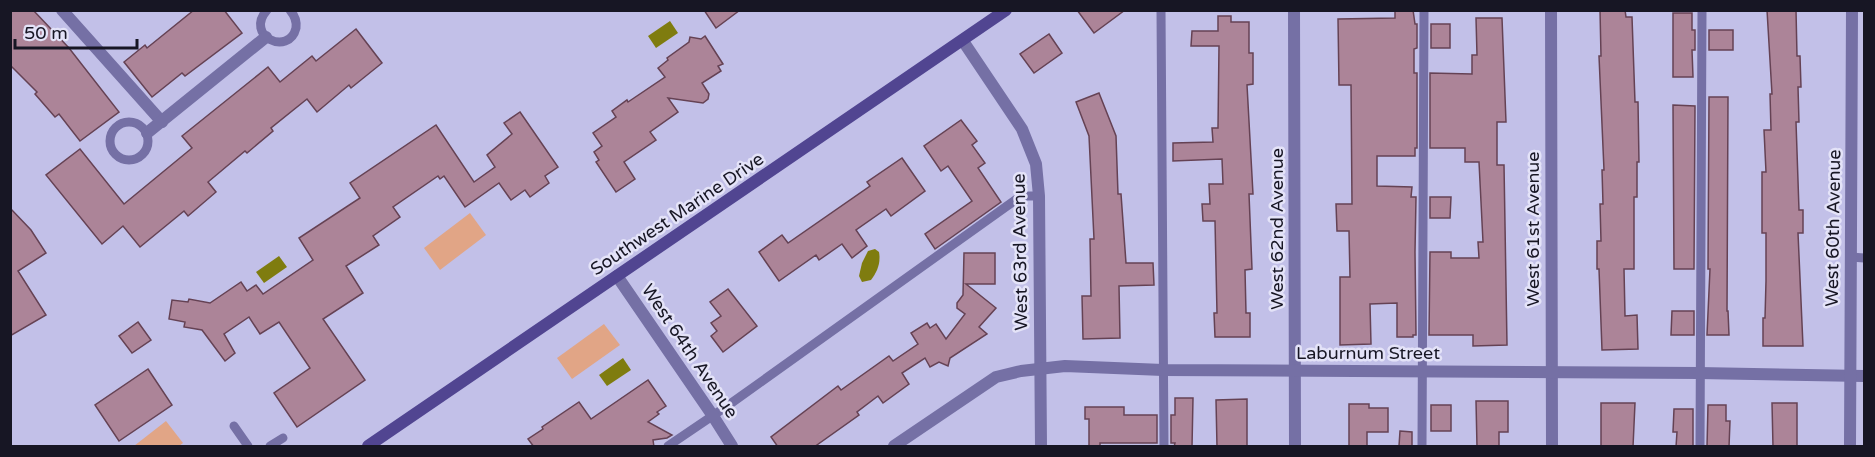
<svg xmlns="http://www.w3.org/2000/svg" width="1875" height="457" font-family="'Varela Round',sans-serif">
<rect width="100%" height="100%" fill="#c2c0e8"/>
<g fill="#e1a586">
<path d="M470,213L486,235L440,270L424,248Z"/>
<path d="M604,324L620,345L572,379L557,358Z"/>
<path d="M166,421L183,443L179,446H134Z"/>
</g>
<g fill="#7f7c0f">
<path d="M670,21L678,33L656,48L648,36Z"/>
<path d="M875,249L879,252C881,263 877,272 871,280L862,282L859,276L862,263L868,251Z"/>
<path d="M279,256L287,267L264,283L256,272Z"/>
<path d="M623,358L631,370L607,386L599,375Z"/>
</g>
<g fill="#ac8498" stroke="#654254" stroke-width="1.5">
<path d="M10,10H33L69,48L119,112L80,141L59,114L55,117L35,94L37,92L10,65Z"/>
<path d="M194,10H224L242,33L185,76L182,73L152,97L124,62L145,45L147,48Z"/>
<path d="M704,10H740L716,28Z"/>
<path d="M1077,10H1125L1094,33Z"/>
<path d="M1395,10H1413L1415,24H1417V48L1414,49V73H1417V148H1415V156H1377V186L1412,187L1411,197H1416L1415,252L1416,335H1413V337H1397V303L1370,304L1371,344L1340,345V277H1350L1349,231H1337L1336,204H1352L1351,85H1339L1338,19L1395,18Z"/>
<path d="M1600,10H1625L1626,17H1632L1635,102H1638L1639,162H1637V197H1634V269H1624L1625,316L1637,315L1638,349L1602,350L1599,269H1597V241H1601L1600,204H1603L1602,170H1604L1599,56H1601Z"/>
<path d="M1767,10H1796L1797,56H1800L1801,87H1798L1799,122H1796L1799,210H1803V233H1798L1803,346H1763V318H1765L1766,281V233H1762V172H1766L1764,130H1771L1770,94H1772Z"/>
<path d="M1673,13H1692V30H1695V50H1692L1693,77H1673Z"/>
<path d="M1218,16H1231V22H1249V53H1253V84L1247,85L1253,194H1249L1252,269L1245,270L1246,313H1250V337H1215L1214,313H1217L1215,221H1203L1202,204H1210L1209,184H1223L1222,159L1173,161V143L1213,142L1212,128H1218L1219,46H1191L1192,31H1218Z"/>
<path d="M1476,18H1502L1506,122H1497V165H1504L1507,345L1473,346V335H1429L1430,252H1451V258H1479L1478,242H1483L1479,162H1465V148H1430V73L1472,74V55H1477Z"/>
<rect x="1431" y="24" width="19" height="24"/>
<path d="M356,29L382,63L351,88L349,85L317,112L307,99L271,128L273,131L247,153L245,151L208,182L216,192L188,216L184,211L140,247L123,226L102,244L46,175L80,149L124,204L192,148L182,136L268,67L280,82L312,56L316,61Z"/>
<rect x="1709" y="30" width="24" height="20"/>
<path d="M1049,34L1062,53L1034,73L1020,54Z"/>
<path d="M705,36L723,64L718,66L721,71L702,83L709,94L708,99L703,103L668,98L678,112L650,132L656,140L624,162L635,179L616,192L596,162L599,160L594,152L602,146L593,133L616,117L612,111L627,100L628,102L665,77L658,68L668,60L667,58L689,42L690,37L701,39Z"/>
<path d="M1099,93L1116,136L1118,194H1121L1126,263H1153L1154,285L1119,286L1120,338L1083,339L1082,296H1091L1090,239H1094L1089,136L1076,102Z"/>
<path d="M1709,97H1728L1727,311H1728L1729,335H1707L1710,269H1708Z"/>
<path d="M1673,105L1695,106L1694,269H1674Z"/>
<path d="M520,112L558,167L545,176L549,183L530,197L525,190L511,200L499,183L465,207L444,176L440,179L438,176L393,207L400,217L373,236L379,245L346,266L363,293L323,319L365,380L297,427L274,393L310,368L279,322L260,334L249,317L224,334L235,353L225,361L202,330L184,327L185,322L169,319L172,300L188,302L189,299L210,303L241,282L247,291L256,285L263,294L313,260L299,238L360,198L350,183L436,125L474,182L495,167L487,155L512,134L504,123Z"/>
<path d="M961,120L977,141L972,145L985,163L978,168L1001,202L935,249L925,234L972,201L948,166L941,171L924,146Z"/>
<path d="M902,158L925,191L891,216L886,209L856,230L867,246L852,258L842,244L819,260L816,255L779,281L759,252L782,235L788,243L870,186L867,182Z"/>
<path d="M1430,197H1451L1450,218H1430Z"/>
<path d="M10,208L31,230L46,253L18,271L46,315L10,336Z"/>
<path d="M964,253H995V284H966L996,308L979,327L987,334L950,358L948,366L939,362L930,367L925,358L902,373L909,384L883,403L878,396L857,412L859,415L814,447H778L771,437L838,386L841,390L889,356L893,361L918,344L911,333L927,323L930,328L936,324L946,339L965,314L957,308V303L963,295Z"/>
<path d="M728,289L757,326L723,352L711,336L717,331L711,323L721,316L710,302Z"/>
<path d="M1672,311H1694V335H1671Z"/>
<path d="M138,322L151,340L132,353L119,336Z"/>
<path d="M148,369L172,405L119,441L95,405Z"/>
<path d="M648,380L666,406L657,412L659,414L648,422L672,435L667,438L653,440L654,447H534L528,439L543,429L542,427L579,402L591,419Z"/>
<path d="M1175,398H1193L1192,447H1174L1175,443H1171V415H1175Z"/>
<path d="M1247,399V447H1217L1216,400Z"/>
<path d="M1476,401H1508V432H1499V447H1477Z"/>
<path d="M1601,403H1635L1633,447H1601Z"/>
<path d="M1772,403H1797V447H1773Z"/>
<path d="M1349,404H1369V408H1388V432H1367V447H1349Z"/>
<rect x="1431" y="405" width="20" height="26"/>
<path d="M1708,405H1726V421H1730L1729,447H1707Z"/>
<path d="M1085,407H1124V415H1157V443H1100V447H1089V419H1085Z"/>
<path d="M1674,409H1693V447H1676L1677,432H1673Z"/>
<path d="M1400,431L1412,432V446H1399Z"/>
</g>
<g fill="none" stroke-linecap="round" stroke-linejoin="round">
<g stroke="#7570a5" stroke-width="9">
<path d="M267,10C244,36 289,57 296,28C297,21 295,16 290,10"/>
<path d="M1161,10L1164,446"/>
<circle cx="129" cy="141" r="19"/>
<path d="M1851,257L1864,258"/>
<path d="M234,426L248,446"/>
<path d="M270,446L283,438"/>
<path d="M668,446L730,404L1021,196H1039"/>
<path d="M1422,446L1424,10"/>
<path d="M1700,446L1702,10"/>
</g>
<g stroke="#7570a5" stroke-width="12">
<path d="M62,10L162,122"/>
<path d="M1294,10L1295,446"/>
<path d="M1551,10L1552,446"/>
<path d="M963,41L1022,129L1036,164L1039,196L1041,446"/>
<path d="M147,133L266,37"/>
<path d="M617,276L713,416L732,446"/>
<path d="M894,446L996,377L1021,371L1065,366L1163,370L1699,373L1864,376"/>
<path d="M1850,446L1852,10"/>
</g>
<path stroke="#514591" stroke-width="12" d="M368,446L1006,10"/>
</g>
<g text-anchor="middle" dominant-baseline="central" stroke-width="5" stroke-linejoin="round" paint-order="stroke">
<g font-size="18" fill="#171624" stroke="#e4e3f8">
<text transform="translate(677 214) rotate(-34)">Southwest Marine Drive</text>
<text transform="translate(1833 228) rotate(-89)">West 60th Avenue</text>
<text transform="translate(1277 229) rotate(-90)">West 62nd Avenue</text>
<text transform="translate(1533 229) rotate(-90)">West 61st Avenue</text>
<text transform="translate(1020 252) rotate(-91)">West 63rd Avenue</text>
<text transform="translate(690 351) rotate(56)">West 64th Avenue</text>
<text x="1368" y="353">Laburnum Street</text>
</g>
</g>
<rect width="1875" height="457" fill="none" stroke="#171624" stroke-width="24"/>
<path d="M15 39v9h122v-9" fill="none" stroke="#171624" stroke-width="3"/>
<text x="24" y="39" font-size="18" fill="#171624" stroke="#e4e3f8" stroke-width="4.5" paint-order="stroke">50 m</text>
</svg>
